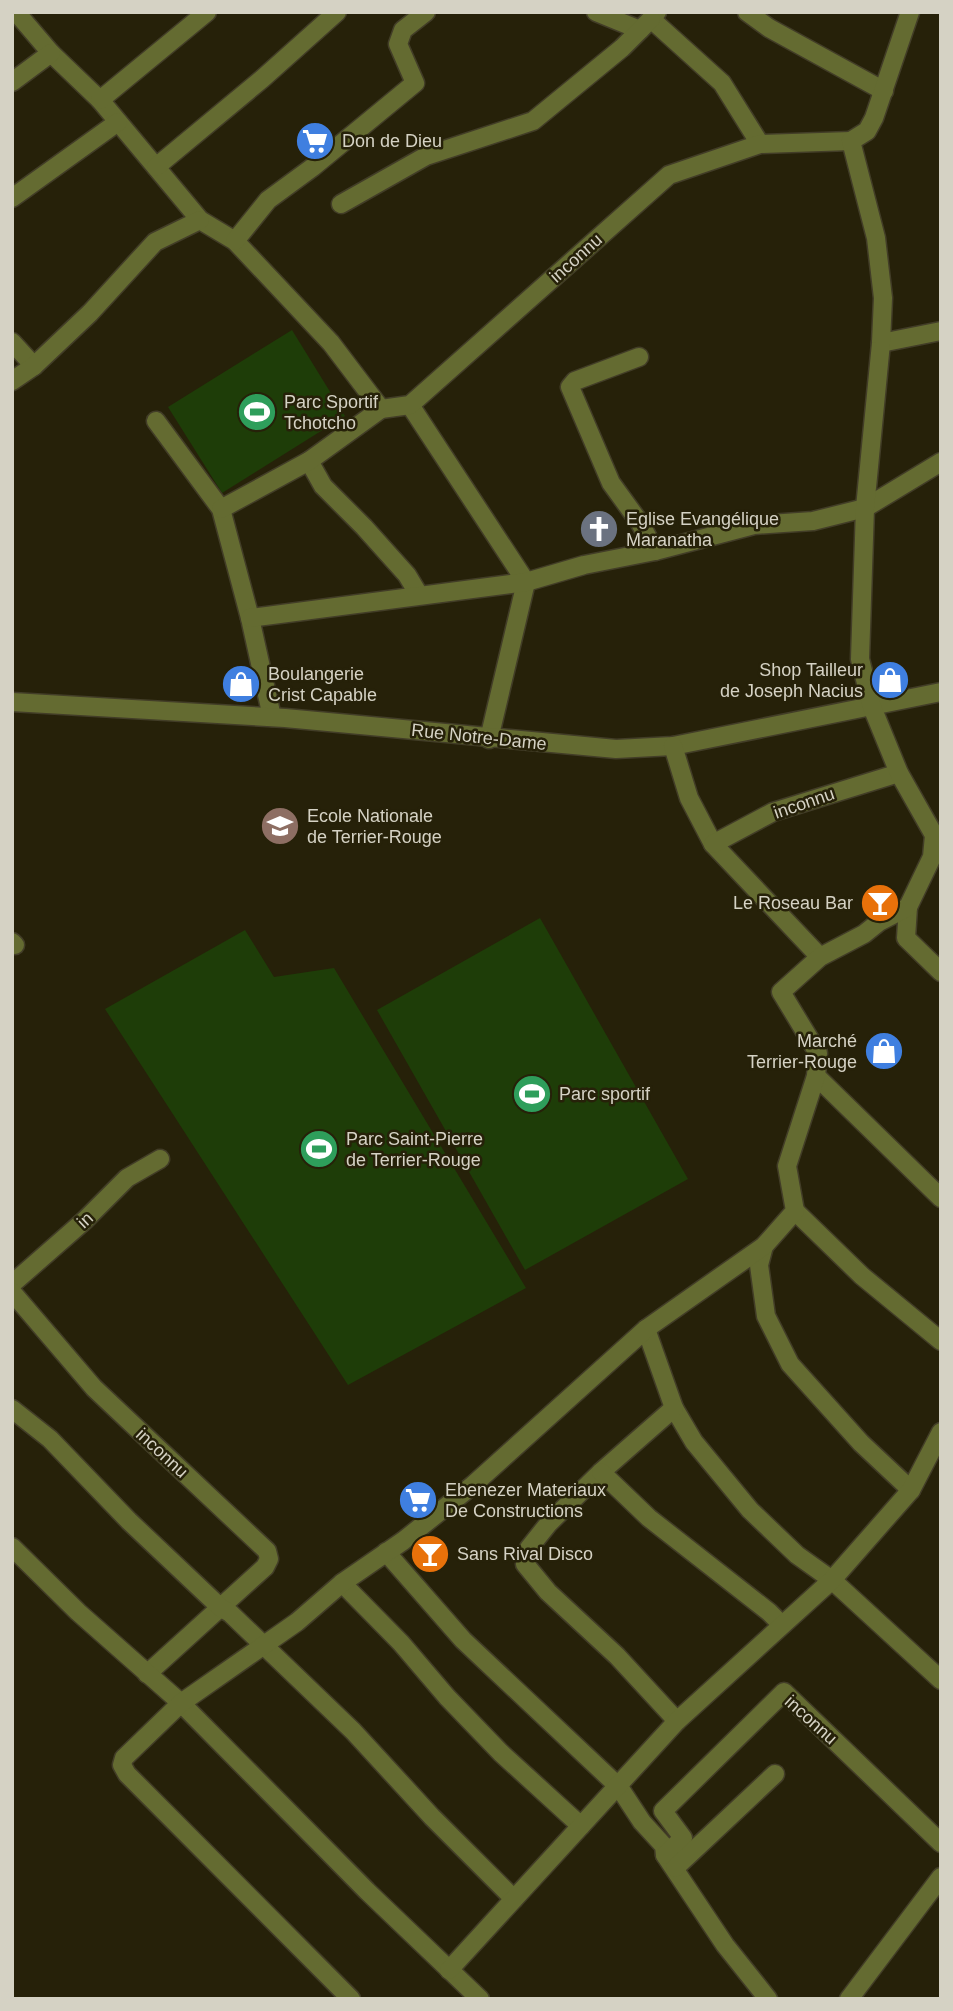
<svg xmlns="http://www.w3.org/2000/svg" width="953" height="2011" font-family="Arial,sans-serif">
<rect width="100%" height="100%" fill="#262109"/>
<g fill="#1e3d08">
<path d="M292,330L345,416L222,493L168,407Z"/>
<path d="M540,918L688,1179L525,1270L377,1010Z"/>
<path d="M245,930L274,977L334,968L526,1288L348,1385L105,1009Z"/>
</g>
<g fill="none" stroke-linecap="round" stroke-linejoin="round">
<g stroke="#423d27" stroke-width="21">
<g id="minor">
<path d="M16,12L51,53L100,100L200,220L235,241L331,343L381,409"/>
<path d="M596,12L640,30"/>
<path d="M657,12L651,19L722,83L760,144"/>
<path d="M747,12L769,28L884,91"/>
<path d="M12,82L51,53"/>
<path d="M100,100L207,12"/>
<path d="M156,167L262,79L337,12"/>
<path d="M12,198L118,122"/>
<path d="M341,204L426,156L533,121L622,48L651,19"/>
<path d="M235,241L268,200L313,167L415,83L398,44L403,30L426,12"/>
<path d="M12,342L34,366"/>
<path d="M881,343L941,331"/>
<path d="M639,357L575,381L570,387L611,483L640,523L655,551"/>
<path d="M12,381L34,366L90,313L155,242L200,220"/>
<path d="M410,405L526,582L489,739"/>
<path d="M156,421L221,509L250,618L272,717"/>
<path d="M309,461L323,486L364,527L407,575L419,595"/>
<path d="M221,509L309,461L381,409L410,405L669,175L760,144L851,141"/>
<path d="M250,618L526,582L584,565L655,551L754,525L813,521L865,508L941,462"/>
<path d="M12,702L285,718L616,749L673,746L941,692"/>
<path d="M673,746L689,798L713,844L820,957"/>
<path d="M713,844L773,812L899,773"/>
<path d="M908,907L906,938L941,972"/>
<path d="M12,942L15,945"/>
<path d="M816,1076L941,1198"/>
<path d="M795,1211L862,1276L941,1341"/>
<path d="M764,1246L759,1265L766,1316L790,1364L861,1443L911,1490"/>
<path d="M12,1284L85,1220L127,1178L160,1159"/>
<path d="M12,1292L94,1388L267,1551L269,1559L265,1567L147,1674"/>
<path d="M646,1329L674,1408L694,1442L750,1510L797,1555L832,1580L941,1680"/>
<path d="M674,1408L601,1472L549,1523L529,1548L525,1564L548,1592L617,1656L677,1721"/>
<path d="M12,1409L50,1439L129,1521L221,1608L230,1613L353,1731L432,1817L514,1899"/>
<path d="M601,1472L649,1518L769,1612L782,1625"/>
<path d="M12,1547L78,1612L181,1703L367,1891L480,1999"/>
<path d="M386,1552L463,1640L619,1787L642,1822L664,1846L665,1855L725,1945L768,1999"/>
<path d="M342,1583L401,1643L447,1697L501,1753L581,1826"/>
<path d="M665,1855L683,1838L663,1811L784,1692L941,1843"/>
<path d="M675,1868L775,1774"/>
<path d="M449,1970L677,1721L832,1580L911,1490L941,1432"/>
<path d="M351,1999L127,1774L122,1765L124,1758L181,1703L297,1622L342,1583L403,1541L473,1485L646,1329L764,1246L795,1211L787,1166L816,1076L818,1053L781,992L820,957L864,934L879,922L908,907L932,857L934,835L899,773L872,707L860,659L865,508L881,343L883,298L876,238L851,141L867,131L874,118L910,12"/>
<path d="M849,1999L941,1877"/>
</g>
</g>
<use href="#minor" stroke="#646b31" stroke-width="18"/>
</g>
<defs>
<g id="supermarket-disc" transform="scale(2.0125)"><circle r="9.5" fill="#3f7fe0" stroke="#262109"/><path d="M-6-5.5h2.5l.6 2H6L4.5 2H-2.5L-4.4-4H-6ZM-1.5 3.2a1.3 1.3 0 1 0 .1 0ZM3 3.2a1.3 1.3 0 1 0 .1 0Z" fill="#fff"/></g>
<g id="stadium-disc" transform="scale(2.0125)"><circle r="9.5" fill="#2e9e5b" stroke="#262109"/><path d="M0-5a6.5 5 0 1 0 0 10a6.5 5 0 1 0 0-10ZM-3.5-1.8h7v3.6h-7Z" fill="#fff"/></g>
<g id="church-disc" transform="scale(2.0125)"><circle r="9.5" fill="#6b7280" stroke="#262109"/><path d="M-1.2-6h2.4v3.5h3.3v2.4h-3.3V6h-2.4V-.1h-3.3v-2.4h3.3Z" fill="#fff"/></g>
<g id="shop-disc" transform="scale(2.0125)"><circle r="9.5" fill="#3f7fe0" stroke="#262109"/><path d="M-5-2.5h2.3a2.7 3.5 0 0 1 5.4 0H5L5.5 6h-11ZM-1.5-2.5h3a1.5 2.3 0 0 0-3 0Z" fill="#fff"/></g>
<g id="school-disc" transform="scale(2.0125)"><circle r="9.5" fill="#8d6e63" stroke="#262109"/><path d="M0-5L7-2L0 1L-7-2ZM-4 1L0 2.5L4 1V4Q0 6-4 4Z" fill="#fff"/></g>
<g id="bar-disc" transform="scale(2.0125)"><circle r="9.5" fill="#e8710a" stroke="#262109"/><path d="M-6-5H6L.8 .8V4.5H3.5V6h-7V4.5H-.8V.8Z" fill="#fff"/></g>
</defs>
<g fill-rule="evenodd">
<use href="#supermarket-disc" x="315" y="141"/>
<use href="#stadium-disc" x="257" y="412"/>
<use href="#church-disc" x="599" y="529"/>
<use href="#shop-disc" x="890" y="680"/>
<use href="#shop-disc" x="241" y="684"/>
<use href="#school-disc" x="280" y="826"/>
<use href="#bar-disc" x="880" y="903"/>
<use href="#shop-disc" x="884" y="1051"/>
<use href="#stadium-disc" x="532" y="1094"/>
<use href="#stadium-disc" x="319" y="1149"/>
<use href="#supermarket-disc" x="418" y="1500"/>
<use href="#bar-disc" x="430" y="1554"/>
</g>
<g text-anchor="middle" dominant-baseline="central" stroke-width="5" stroke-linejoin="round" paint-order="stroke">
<g font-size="18" fill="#d5d2c4" stroke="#262109" text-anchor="start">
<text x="342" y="141">Don de Dieu</text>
<text x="284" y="402">Parc Sportif<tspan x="284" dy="21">Tchotcho</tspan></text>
<text x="626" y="519">Eglise Evangélique<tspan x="626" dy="21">Maranatha</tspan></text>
<text x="863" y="670" text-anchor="end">Shop Tailleur<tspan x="863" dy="21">de Joseph Nacius</tspan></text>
<text x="268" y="674">Boulangerie<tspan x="268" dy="21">Crist Capable</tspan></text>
<text x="307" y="816">Ecole Nationale<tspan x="307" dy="21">de Terrier-Rouge</tspan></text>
<text x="853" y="903" text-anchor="end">Le Roseau Bar</text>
<text x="857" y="1041" text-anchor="end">Marché<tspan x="857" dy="21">Terrier-Rouge</tspan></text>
<text x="559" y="1094">Parc sportif</text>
<text x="346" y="1139">Parc Saint-Pierre<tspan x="346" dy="21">de Terrier-Rouge</tspan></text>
<text x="445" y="1490">Ebenezer Materiaux<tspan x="445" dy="21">De Constructions</tspan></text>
<text x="457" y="1554">Sans Rival Disco</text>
</g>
<g font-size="18" fill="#d5d2c4" stroke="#262109">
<text transform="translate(576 258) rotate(-42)">inconnu</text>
<text transform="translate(479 737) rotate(6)">Rue Notre-Dame</text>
<text transform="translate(804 803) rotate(-19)">inconnu</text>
<text transform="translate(85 1220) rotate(-43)">in</text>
<text transform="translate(162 1453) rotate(43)">inconnu</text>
<text transform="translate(811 1720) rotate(42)">inconnu</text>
</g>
</g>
<rect width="953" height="2011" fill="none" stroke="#d5d2c4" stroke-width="28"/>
</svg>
